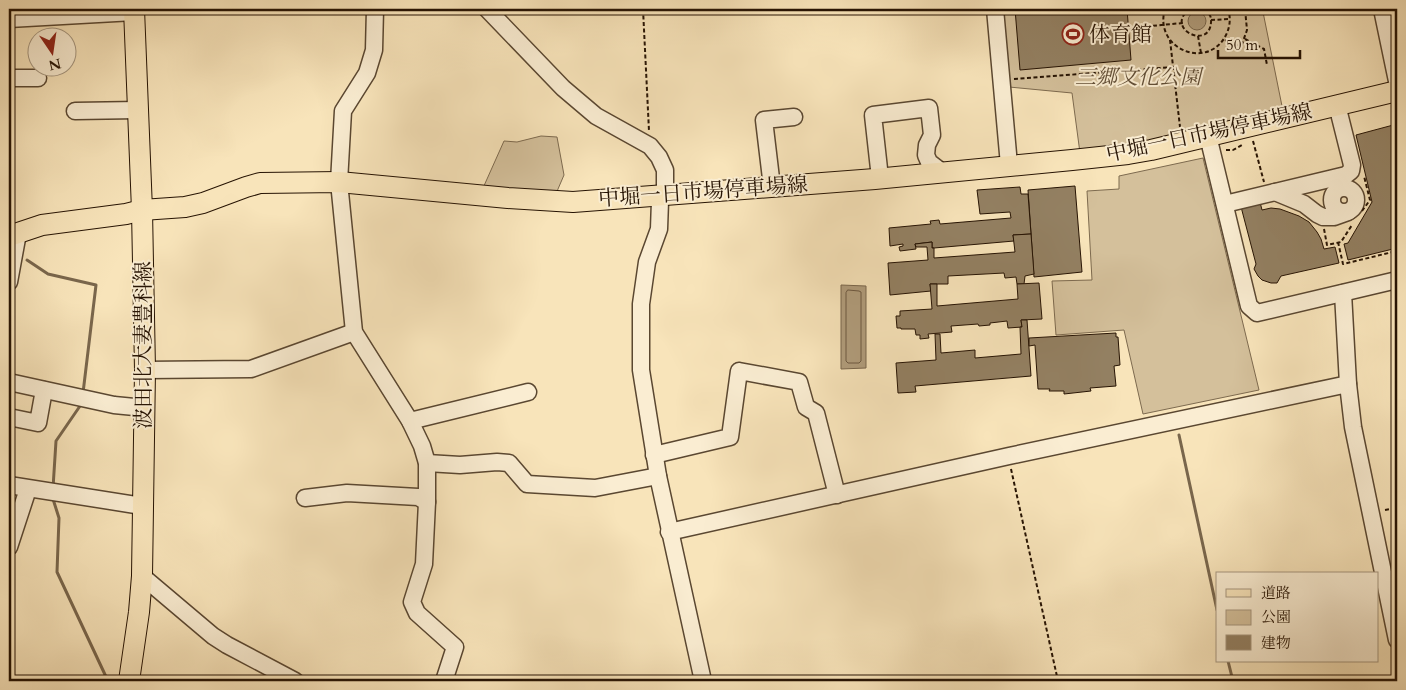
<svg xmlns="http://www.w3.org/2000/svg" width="1406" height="690" font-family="Cardo,'Noto Serif JP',serif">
<rect width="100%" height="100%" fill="#f8e4ba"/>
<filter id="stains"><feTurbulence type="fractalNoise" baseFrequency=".004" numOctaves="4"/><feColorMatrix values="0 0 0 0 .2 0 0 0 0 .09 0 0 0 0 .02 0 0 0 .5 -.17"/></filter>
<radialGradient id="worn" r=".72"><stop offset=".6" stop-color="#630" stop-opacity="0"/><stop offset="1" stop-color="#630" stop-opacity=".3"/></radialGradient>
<g fill="#d4c09b" stroke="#7d6a4f">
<path d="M1002,9H1276L1263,12L1283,111L1130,148L1080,153L1072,93L1009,87Z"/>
<path d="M541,136L557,137L564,175L555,196L483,188L504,141L517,142Z"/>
<path d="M1203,158L1259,390L1143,414L1124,330L1056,335L1052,281L1092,280L1087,191L1119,189V176Z"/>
</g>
<g fill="#b19d7c" stroke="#79664c">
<circle cx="1197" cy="21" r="9"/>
<path d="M841,285L866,286V368L841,369Z"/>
</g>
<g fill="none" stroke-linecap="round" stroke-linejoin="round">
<path stroke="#6c5840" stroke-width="1" d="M848,290L859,291L861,292V361L859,363H848L846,361V293Z"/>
<g stroke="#79664c" stroke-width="3">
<path d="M27,260L48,274L96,285L83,393"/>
<path d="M1179,435L1217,610"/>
<path d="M53,488L56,441L80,406"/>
<path d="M53,499L59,518L57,572L108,681"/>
<path d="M1228,661L1233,681"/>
</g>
</g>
<g fill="#938062" stroke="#261303">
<path d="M1015,9H1127L1131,60L1020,70Z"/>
<path d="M1397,124V248L1348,260L1344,244L1348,243L1372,202L1356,135Z"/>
<path d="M1075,186L1082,272L1034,277L1028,190Z"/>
<path d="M1020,187L1021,194H1028L1031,234L1013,235L1014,241L934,248H932V242L915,244L916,249L900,251L899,247L903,246V244L890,246L889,228L931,224L930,221L939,220L940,224L1011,218L1010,212L980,214L977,190Z"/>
<path d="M1259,198L1262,210L1271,208L1280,209L1299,216L1309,222L1317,232L1321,239L1324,249L1335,247L1339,263L1281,276L1277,283H1271L1262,280L1258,276L1254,269L1256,264L1240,203Z"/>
<path d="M1031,234L1034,274L1025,276L1024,284H1017L1016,277L1005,278L1004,273L948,276V284H930L931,291L890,295L888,263L928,260L927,247H916L915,244L932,242V248H934V258L1015,252L1013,235Z"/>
<path d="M1039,283L1042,319L1021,320L1022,327L1008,328L1007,321L990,323V325L979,326L978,324L951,326L952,332L928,334L929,338L920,339V335H916L915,329H901V328H897L896,316H900V311L932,309L930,284H937V306L1018,299L1017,284Z"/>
<path d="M1021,320H1027L1031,376L915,386L916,392L898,393L896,363L936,360L935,334H940L941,353L975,350V358L1021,354L1020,327H1022Z"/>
<path d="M1116,333V337H1118L1120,365L1114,366L1116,386L1090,388L1091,391L1064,394V391H1049L1050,389H1038L1035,345L1029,346V338Z"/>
</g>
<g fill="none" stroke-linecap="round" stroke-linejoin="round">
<g stroke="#5a4731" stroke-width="19">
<g id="minor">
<path d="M375,9L374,50L367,73L343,111L339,182L354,332L410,421L422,446L427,463V502L424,564L412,602L417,613L455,647L444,681"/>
<path d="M487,9L563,88L596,116L650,146L659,157L665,170V195"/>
<path d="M995,9L1009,165"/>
<path d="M1382,9L1397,81"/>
<path d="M9,19L134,12"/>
<path d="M9,78H38"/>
<path d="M75,111L138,110"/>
<path d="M1208,136L1249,306L1257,313L1397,280"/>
<path d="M880,178L873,115L929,108L932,135L927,145L926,155L929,162L942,172"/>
<path d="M772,187L764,120L794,117"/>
<circle cx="1344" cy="200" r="12"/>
<path d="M1275,192L1304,204L1317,214L1323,217H1334L1348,212"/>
<path d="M659,195L660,201L659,229L647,262L641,304V370L658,476L703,681"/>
<path d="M1225,204L1346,175L1351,171L1352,165L1337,105"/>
<path d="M9,282L18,233"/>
<path d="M1343,293L1348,384L1353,427L1397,640"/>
<path d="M145,370L251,369L354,332"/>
<path d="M9,382L114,405L145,408"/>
<path d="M9,417L38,423L44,390"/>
<path d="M410,421L528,392"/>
<path d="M654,455L730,437L739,371L799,382L806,407L816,413L837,495"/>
<path d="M427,463L460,465L497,462L509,463L527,484L595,488L658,476"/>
<path d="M9,485L142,506"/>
<path d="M305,498L347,493L418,497L427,502"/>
<path d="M669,532L1009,456L1348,384"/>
<path d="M9,547L28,489"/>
<path d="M142,576L213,636L227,645L295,681"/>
</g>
</g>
<g stroke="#261303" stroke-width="22">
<g id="major">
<path d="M9,236L42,225L126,214L142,210L185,207L203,203L246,187L260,183L339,182L508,198L573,202L875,179L1072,160L1128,154L1151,150L1397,91"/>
<path d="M129,681L139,612L142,576L145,370L142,210L134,9"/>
</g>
</g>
<g stroke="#261303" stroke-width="2" stroke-dasharray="4 2.5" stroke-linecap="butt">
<path d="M643,9L649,131"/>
<path d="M1165,9C1153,49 1208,71 1226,35C1230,27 1231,18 1228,9"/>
<path d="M1190,9C1163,28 1210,51 1211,22C1212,16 1208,12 1204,9"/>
<path d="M1211,20L1229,19"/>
<path d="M1140,27L1183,23"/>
<path d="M1198,36L1201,53"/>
<path d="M1245,39L1264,49L1267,65"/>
<path d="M1170,40L1180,127"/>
<path d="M1225,40L1241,47L1247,30L1245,9"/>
<path d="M1014,79L1174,67"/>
<path d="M1253,141L1264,182"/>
<path d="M1226,150H1233L1242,145"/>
<path d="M1362,211L1370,200L1364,176"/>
<path d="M1324,229L1327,245L1341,242L1352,225"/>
<path d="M1338,242L1343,264L1397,251"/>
<path d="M1011,469L1058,681"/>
<path d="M1385,510L1397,508"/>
</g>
<use href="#minor" stroke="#faedd2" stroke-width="16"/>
<use href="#major" stroke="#f8e4ba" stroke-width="20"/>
</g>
<defs>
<g id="stadium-ring" transform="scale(1.125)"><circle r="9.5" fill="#faedd2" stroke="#8f2418" stroke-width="1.5"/><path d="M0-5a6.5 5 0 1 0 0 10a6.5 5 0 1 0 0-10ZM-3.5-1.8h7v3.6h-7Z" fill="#8f2418"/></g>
</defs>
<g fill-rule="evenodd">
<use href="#stadium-ring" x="1073" y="34"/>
</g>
<g text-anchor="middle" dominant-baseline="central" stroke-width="4" stroke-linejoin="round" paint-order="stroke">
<g font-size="21" fill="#261303" stroke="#faedd2" text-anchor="start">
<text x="1089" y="34">体育館</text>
</g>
<g font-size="21" font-style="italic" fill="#635038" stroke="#faedd2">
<text x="1138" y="77">三郷文化公園</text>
</g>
<g font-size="21" fill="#261303" stroke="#faedd2">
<text transform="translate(1209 133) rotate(-12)">中堀一日市場停車場線</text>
<text transform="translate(703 192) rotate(-4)">中堀一日市場停車場線</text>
<text transform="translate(143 345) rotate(-90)">波田北大妻豊科線</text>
</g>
</g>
<rect width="1406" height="690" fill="none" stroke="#f8e4ba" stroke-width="30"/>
<rect x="10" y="10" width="1386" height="670" fill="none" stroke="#261303" stroke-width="2.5"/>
<rect x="15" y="15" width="1376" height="660" fill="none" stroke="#261303"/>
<rect x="1216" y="572" width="162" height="90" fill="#faedd2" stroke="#a5967f"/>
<rect x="1226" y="589" width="25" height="8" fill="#f8e4ba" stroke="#a5967f"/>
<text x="1261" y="598" font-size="15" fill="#261303">道路</text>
<rect x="1226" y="610" width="25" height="15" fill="#d4c09b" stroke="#a5967f"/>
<text x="1261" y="622" font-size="15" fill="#261303">公園</text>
<rect x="1226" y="635" width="25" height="15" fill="#938062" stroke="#a5967f"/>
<text x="1261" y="648" font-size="15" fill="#261303">建物</text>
<g transform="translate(52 52) rotate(167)"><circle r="24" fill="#faedd2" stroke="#a5967f"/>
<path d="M0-4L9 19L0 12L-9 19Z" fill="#8f2418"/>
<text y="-8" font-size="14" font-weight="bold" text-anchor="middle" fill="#261303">N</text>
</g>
<path d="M1218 50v8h82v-8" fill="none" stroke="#261303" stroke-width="2.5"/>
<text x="1226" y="50" font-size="15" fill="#261303" stroke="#faedd2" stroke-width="4" paint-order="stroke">50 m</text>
<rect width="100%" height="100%" filter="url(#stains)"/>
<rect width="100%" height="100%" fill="url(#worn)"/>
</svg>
